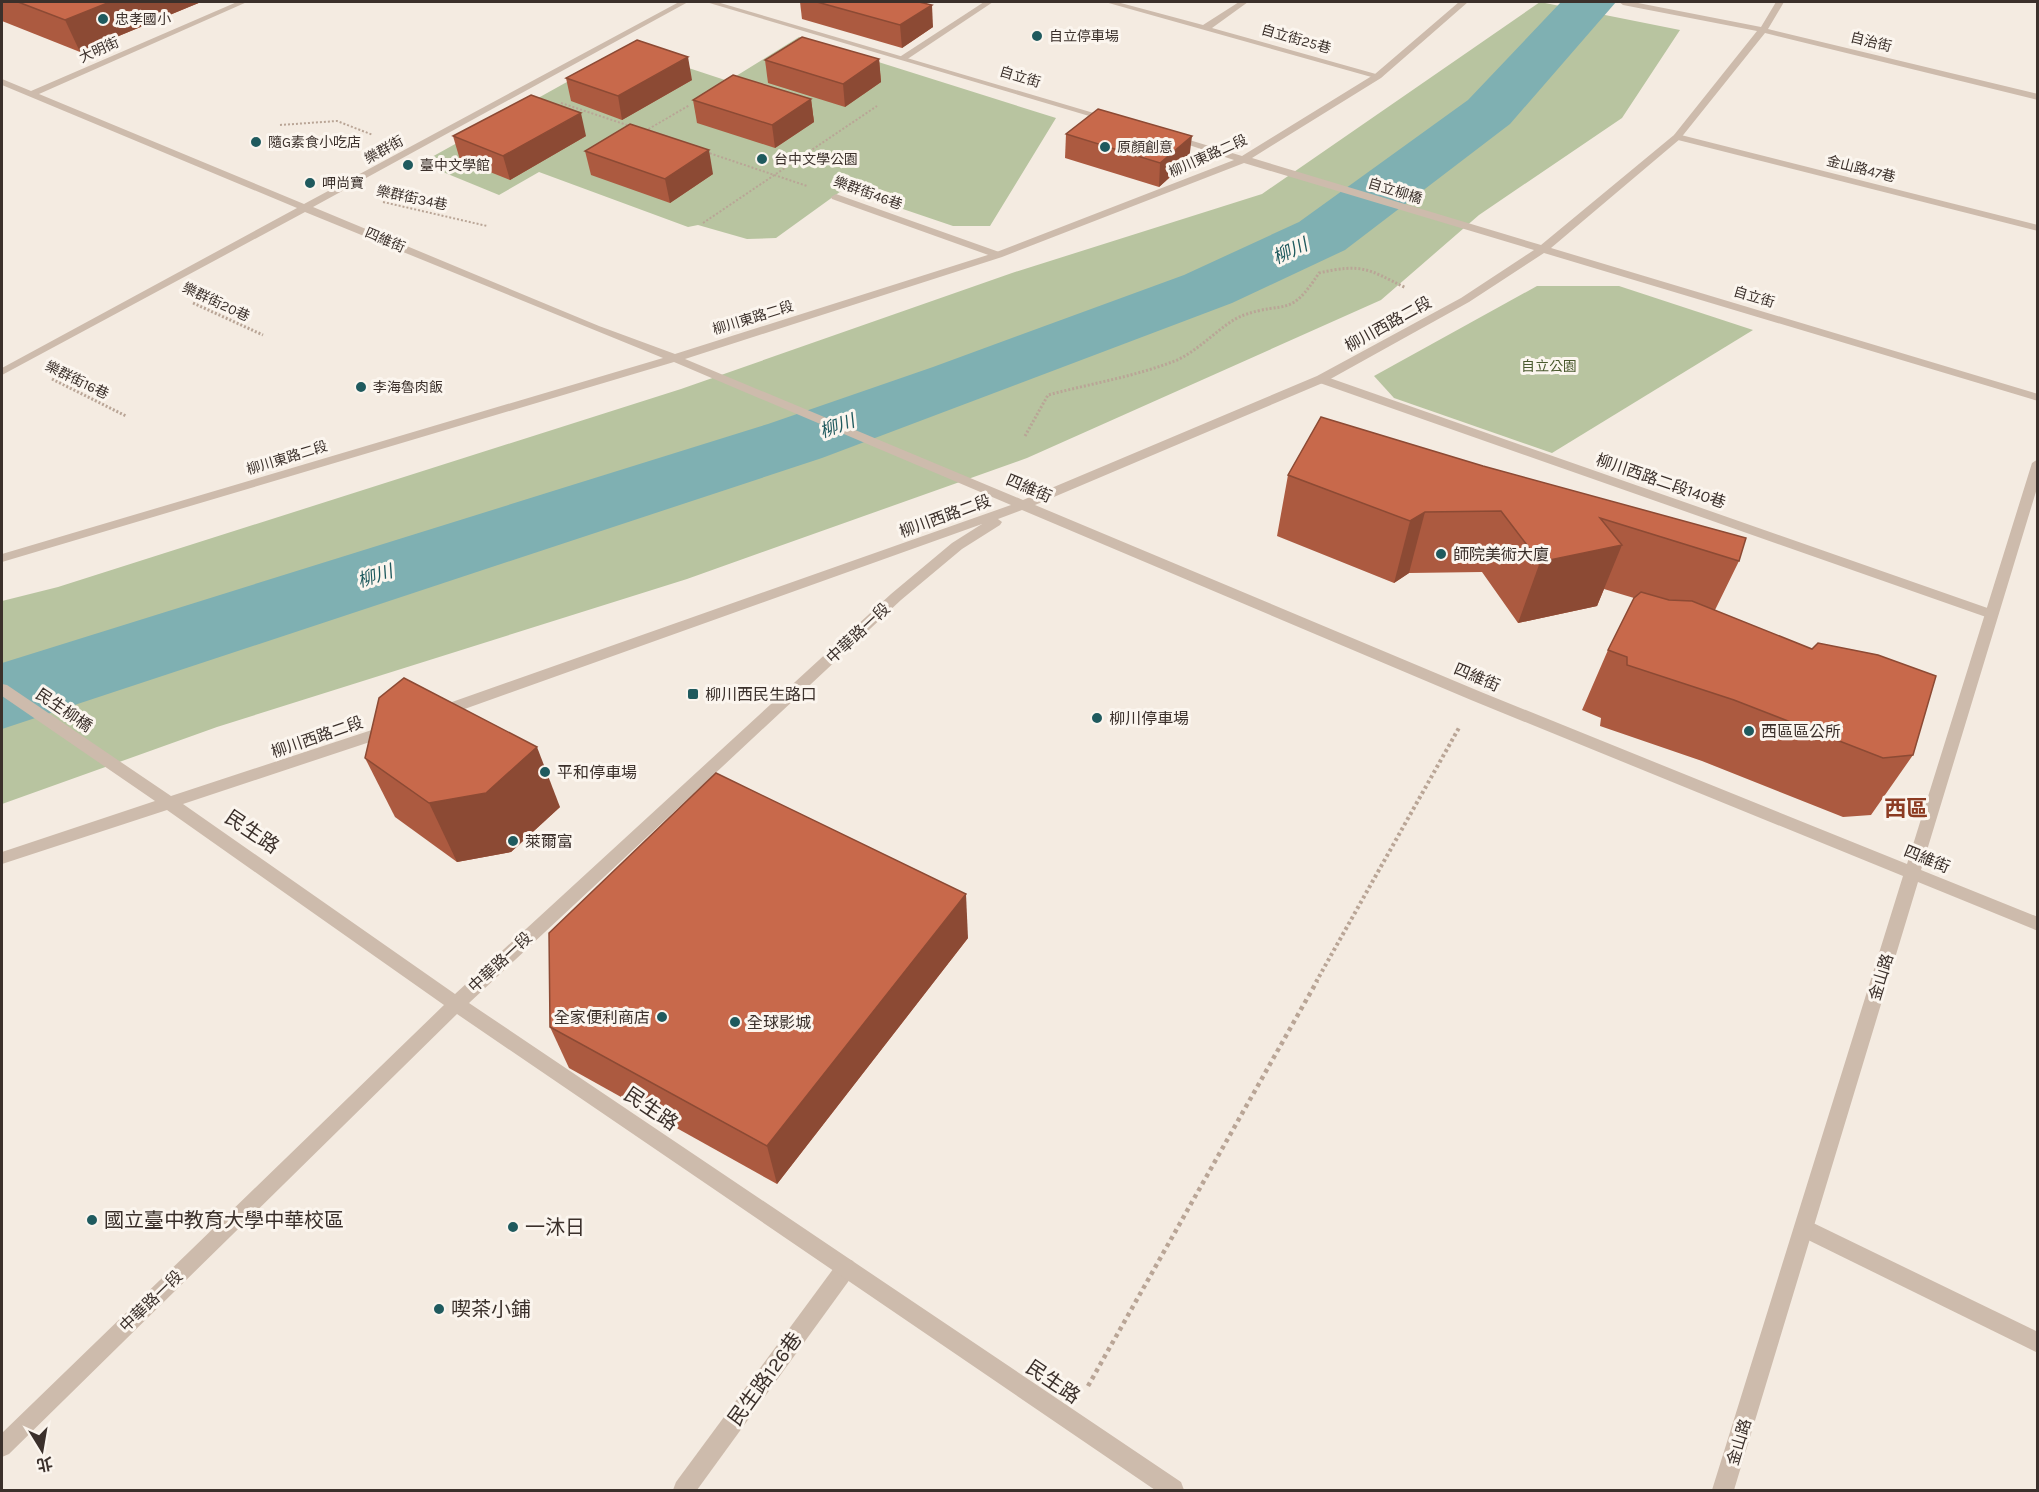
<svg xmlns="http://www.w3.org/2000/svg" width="2039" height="1492" font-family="Karla,'Noto Sans TC',sans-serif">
<rect width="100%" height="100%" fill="#f4ebe1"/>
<g fill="#b8c4a0">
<path d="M1540,2L1680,30L1622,118L1479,215L1381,300L1027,458L687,579L217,727L2,804V601L58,587L681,389L1012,273L1262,194Z"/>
<path d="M799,37L1056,118L990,226H953L894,206L891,196L894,194L855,181L776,238L747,239L698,225L688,227L539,172L499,195L421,163L628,48L728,81Z"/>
<path d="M1537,286H1619L1753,330L1552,453L1394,398L1374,376Z"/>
</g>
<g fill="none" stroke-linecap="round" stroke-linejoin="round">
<path fill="#7fb0b2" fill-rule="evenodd" d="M1561,2H1616L1510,124L1345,250L1232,303L822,458L2,729V663L768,424L933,367L1184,275L1299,222L1468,100Z"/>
<g stroke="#b9a596" stroke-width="2" stroke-dasharray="2 2" stroke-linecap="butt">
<path d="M561,103L630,126"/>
<path d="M280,125L337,121L373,135"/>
<path d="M645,131L690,105"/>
<path d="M706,152L807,186"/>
<path d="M383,202L487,226"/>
<path d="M703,223L877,106"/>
</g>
<g stroke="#b9a596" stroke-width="3" stroke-dasharray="2 2" stroke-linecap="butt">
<path d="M193,303L263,335"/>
<path d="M52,379L126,416"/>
<path d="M1025,436L1048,395C1089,384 1132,377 1172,362C1198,353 1223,322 1244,315C1287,300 1289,319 1319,273C1362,263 1368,269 1406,288"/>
</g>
<path stroke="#b9a596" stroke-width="4" stroke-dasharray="3 3" stroke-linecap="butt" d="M1316,982L1460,726"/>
<path stroke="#b9a596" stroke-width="4.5" stroke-dasharray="4 4" stroke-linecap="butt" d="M1088,1386L1317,981"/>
<g fill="#cdbbac" fill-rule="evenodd">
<path d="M984,2H993L906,60L898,58Z"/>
<path d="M1105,2H1117L1203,25L1239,2H1248L1212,28L1383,76L1375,78Z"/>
<path d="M1677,134L2038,225V231L1674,139V135Z"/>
<path d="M836,194L1002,253L1003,255L994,257L832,199L831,197Z"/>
<path d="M1321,375L1996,611L1998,614L1991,619L1986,617L1317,382L1315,379Z"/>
<path d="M1805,1219L2038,1332V1353L1798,1235L1795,1228L1798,1221Z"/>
<path d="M846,1258L853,1261L856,1268L853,1275L697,1490H673L676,1482L839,1261Z"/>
</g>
<g fill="#cdbbac" fill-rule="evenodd">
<path d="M237,2H247L39,94L304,204L679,2H688L313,207L599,326L675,354L994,253L1234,160L1168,138L1173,135L1242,156L1375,74L1459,2H1468L1381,78L1252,158L1541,245L1674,135L1757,31L1623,5L1619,2H1633L1761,27L1776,2H1784L1768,29L2038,94V100L1765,33L1680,139L1551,248L2038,394V401L1544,253L1469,302L1325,382L1035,505L1481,692L1907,864L2032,463L2038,459V485L1921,870L2038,917V931L1918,882L1734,1490H1712L1903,876L1471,700L1022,510L998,519L1002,522L1000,525L962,549L901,600L469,1003L1181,1482L1184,1490H1155L457,1014L9,1454L2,1457V1433L444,1005L167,810L2,864V852L155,801L2,696V684L7,685L171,796L384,726H394L396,730L394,734L183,804L455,994L891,594L952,543L982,524L445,716H435L433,712L435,708L1011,505L674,362L2,562V554L663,358L305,212L2,375V368L297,208L2,85V79L31,91ZM1244,163L1534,250L1461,298L1317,376L1023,500L685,359L1002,257Z"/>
<path d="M706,2H717L1114,119L1106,121Z"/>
</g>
</g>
<g fill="#ac5a40">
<path d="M2,2H201L80,52L2,21Z"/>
<path d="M800,2H919L933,27L902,48L802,19Z"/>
<path d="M879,59L881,82L845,107L768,83L765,60Z"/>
<path d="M566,78L692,80L622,120L571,101Z"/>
<path d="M811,99L814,122L775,148L697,123L693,100Z"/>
<path d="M1066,134L1189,160L1159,187L1065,158Z"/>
<path d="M453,136H586L510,180L460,160Z"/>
<path d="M585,151L713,174L670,203L591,175Z"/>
<path d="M1321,417L1739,561L1715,610L1913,755L1871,815L1843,817L1702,761L1600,726L1601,718L1582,710L1608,650L1634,598L1604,589L1597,606L1518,623L1482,572L1409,573L1394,583L1277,536L1288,475Z"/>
<path d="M365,758L560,807L511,852L457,862L395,817Z"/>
<path d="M968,938L777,1184L569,1068L550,1027Z"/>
</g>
<g fill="#8c4a34">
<path d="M110,2H201L80,52L65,20Z"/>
<path d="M932,5L933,27L902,48L900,25Z"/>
<path d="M688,57L692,80L622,120L618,96Z"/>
<path d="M879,59L881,82L845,107L843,84Z"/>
<path d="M811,99L814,122L775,148L772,125Z"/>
<path d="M581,113L586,136L510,180L503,156Z"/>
<path d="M1192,136L1189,160L1159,187L1160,163Z"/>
<path d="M709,150L713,174L670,203L665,179Z"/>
<path d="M1425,512L1409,573L1394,583L1410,521Z"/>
<path d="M1622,545L1597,606L1518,623L1540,562Z"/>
<path d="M537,747L560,807L511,852L457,862L429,803Z"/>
<path d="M966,894L968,938L777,1184L767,1146Z"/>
</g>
<g fill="#c8694b" stroke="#8c4a34" stroke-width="1.5">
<path d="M18,2H110L65,20Z"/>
<path d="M817,2H919L932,5L900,25Z"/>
<path d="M802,37L879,59L843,84L765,60Z"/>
<path d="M637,40L688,57L618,96L566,78Z"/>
<path d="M733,75L811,99L772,125L693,100Z"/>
<path d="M531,95L581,113L503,156L453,136Z"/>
<path d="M1098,109L1192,136L1160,163L1066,134Z"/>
<path d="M630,124L709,150L665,179L585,151Z"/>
<path d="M1321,417L1483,466L1746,538L1739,561L1600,518L1622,545L1540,562L1501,511L1425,512L1410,521L1288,475Z"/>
<path d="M1641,592L1669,600L1692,601L1812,649L1818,643L1878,655L1936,676L1913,755L1883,758L1734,700L1627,665V657L1608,650L1634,598Z"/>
<path d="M404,678L537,747L486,793L429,803L365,758L379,698Z"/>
<path d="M716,773L966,894L767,1146L550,1027L549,933Z"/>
</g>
<g fill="#1f5a5e" stroke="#fbf5ee" stroke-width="2">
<circle cx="103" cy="19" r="6"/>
<circle cx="1037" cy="36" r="6"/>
<circle cx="256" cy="142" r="6"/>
<circle cx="1105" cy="147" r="6"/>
<circle cx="762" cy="159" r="6"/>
<circle cx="408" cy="165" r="6"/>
<circle cx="310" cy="183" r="6"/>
<circle cx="361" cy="387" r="6"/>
<circle cx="1441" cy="554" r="6"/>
<rect x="687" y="688" width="12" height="12" rx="3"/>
<circle cx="1097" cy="718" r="6"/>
<circle cx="1749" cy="731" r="6"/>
<circle cx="545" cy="772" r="6"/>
<circle cx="513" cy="841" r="6"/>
<circle cx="662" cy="1017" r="6"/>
<circle cx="735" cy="1022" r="6"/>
<circle cx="92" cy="1220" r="6"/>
<circle cx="513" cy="1227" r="6"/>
<circle cx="439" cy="1309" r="6"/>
</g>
<g text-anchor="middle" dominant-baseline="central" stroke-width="6" stroke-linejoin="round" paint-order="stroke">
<g font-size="14" fill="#3b302b" stroke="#fbf5ee" text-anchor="start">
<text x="115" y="19">忠孝國小</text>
<text x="1049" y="36">自立停車場</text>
<text x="268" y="142">隨G素食小吃店</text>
<text x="1117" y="147">原顏創意</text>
<text x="774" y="159">台中文學公園</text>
<text x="420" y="165">臺中文學館</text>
<text x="322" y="183">呷尚寶</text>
<text x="373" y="387">李海魯肉飯</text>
</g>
<g font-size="14" fill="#3b302b" stroke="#fbf5ee">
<text transform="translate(1296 39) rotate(16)">自立街25巷</text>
<text transform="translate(1871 42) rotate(14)">自治街</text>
<text transform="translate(99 50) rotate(-24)">大明街</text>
<text transform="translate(1020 77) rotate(17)">自立街</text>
<text transform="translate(384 150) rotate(-29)">樂群街</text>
<text transform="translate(1208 156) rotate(-24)">柳川東路二段</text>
<text transform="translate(1861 169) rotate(14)">金山路47巷</text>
<text transform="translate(1395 191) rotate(17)">自立柳橋</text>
<text transform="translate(868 193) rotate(20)">樂群街46巷</text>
<text transform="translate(412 198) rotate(12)">樂群街34巷</text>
<text transform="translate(385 240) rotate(23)">四維街</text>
<text transform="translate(1754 297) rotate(17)">自立街</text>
<text transform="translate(216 302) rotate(25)">樂群街20巷</text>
<text transform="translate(753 318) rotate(-17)">柳川東路二段</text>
<text transform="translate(77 380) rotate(26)">樂群街16巷</text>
<text transform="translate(287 458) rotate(-17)">柳川東路二段</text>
</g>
<g font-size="14" fill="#4a5a2e" stroke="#fbf5ee">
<text x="1549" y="366">自立公園</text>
</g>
<g font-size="16" fill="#3b302b" stroke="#fbf5ee">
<text transform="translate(1388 324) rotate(-29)">柳川西路二段</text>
<text transform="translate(1661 481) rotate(19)">柳川西路二段140巷</text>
<text transform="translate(1029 488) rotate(23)">四維街</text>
<text transform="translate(945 516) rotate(-20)">柳川西路二段</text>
<text transform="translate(858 633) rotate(-43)">中華路一段</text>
<text transform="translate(1477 677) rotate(23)">四維街</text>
<text transform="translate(64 710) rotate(34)">民生柳橋</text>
<text transform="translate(317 737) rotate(-19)">柳川西路二段</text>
<text transform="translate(1927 859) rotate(22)">四維街</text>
<text transform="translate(500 962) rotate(-43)">中華路一段</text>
<text transform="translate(1881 977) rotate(-73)">金山路</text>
<text transform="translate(151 1301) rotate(-44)">中華路一段</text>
<text transform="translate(1739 1442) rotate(-73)">金山路</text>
</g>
<g font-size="16" fill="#3b302b" stroke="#fbf5ee" text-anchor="start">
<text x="1453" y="554">師院美術大廈</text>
<text x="705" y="694">柳川西民生路口</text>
<text x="1109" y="718">柳川停車場</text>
<text x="1761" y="731">西區區公所</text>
<text x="557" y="772">平和停車場</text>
<text x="525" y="841">萊爾富</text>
<text x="650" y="1017" text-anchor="end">全家便利商店</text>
<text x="747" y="1022">全球影城</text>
</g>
<g font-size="18" font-style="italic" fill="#1f5a5e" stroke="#fbf5ee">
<text transform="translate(1290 251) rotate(-25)">柳川</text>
<text transform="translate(837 426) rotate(-20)">柳川</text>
<text transform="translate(375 576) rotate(-18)">柳川</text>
</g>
<g font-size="20" fill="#3b302b" stroke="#fbf5ee">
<text transform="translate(252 832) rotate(34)">民生路</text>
<text transform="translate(651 1109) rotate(34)">民生路</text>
<text transform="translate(765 1379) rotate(-54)">民生路126巷</text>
<text transform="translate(1053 1382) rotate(34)">民生路</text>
</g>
<g font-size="20" fill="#3b302b" stroke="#fbf5ee" text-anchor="start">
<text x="104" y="1220">國立臺中教育大學中華校區</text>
<text x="525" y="1227">一沐日</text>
<text x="451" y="1309">喫茶小鋪</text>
</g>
<g font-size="22" font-weight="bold" fill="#8c3b22" stroke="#fbf5ee">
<text x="1906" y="809">西區</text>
</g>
</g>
<rect width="2039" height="1492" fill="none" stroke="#3b302b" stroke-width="6"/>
<g transform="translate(42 1450) rotate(169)" stroke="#fbf5ee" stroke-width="4.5" paint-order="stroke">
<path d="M0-4.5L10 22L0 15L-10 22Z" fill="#3b302b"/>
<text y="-9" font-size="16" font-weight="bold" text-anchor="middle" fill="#3b302b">北</text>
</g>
</svg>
